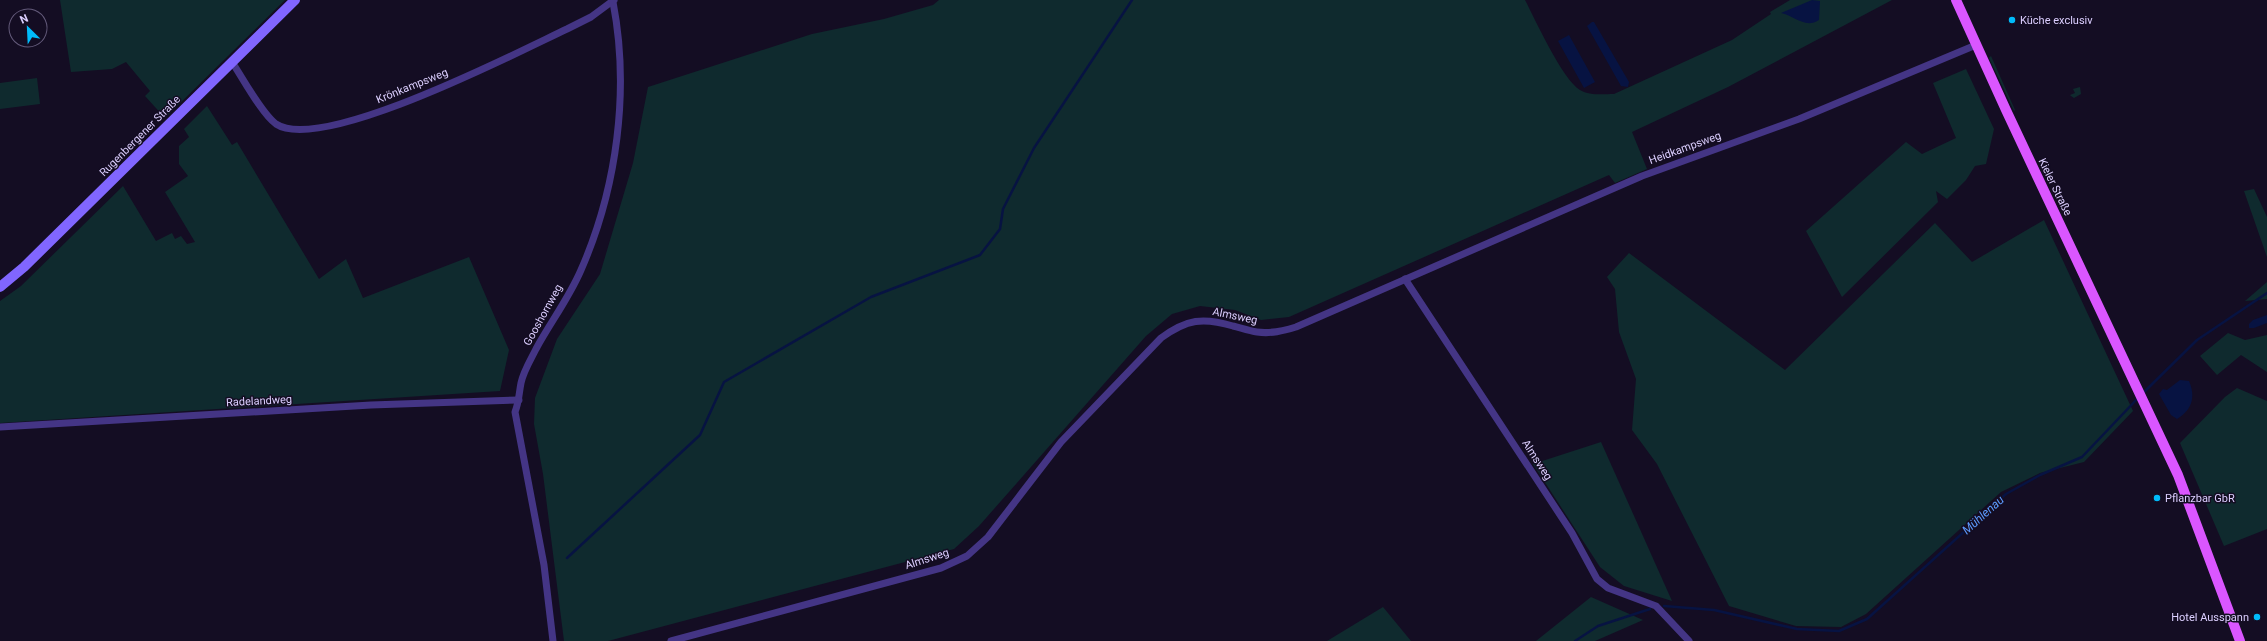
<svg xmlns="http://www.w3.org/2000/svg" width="2267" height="641" font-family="Roboto,sans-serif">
<rect width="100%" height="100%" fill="#140d23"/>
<g fill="#0f2a2e">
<path d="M60,0H285L165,118L145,96L150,91L126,62L112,69L71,72Z"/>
<path d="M939,0H1525C1536,21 1562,79 1580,90C1590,96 1604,94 1614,94L1732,40L1771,14L1770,12L1790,0H1892L1728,87L1632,132L1647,169L1615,183L1609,175L1289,317L1261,320L1235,310L1200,306L1172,314L1146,336L979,526L954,549L608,641H564L543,474L534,424L535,398L557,339L600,274L633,163L648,87L812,34L884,19L933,5Z"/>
<path d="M1991,56L2015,110L2014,111L1989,58Z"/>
<path d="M1966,69L1994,129L1986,164L1975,166L1966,180L1947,199L1936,191L1938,202L1842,297L1806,231L1906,142L1922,154L1956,138L1933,83Z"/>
<path d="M37,78L40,104L0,109V83Z"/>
<path d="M2080,87L2081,94L2074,98L2071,96L2070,95L2075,93L2073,89Z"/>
<path d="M207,106L232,145L237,142L319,279L346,259L363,298L469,257L509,350L500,391L0,423V301L21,286L123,186L156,241L172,233L175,239L181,236L187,244L195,242L165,192L188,176L179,164V146L189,137L184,129Z"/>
<path d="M2254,189L2267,217V257L2244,191Z"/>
<path d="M2044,220L2133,411L2084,462L2040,473L2001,492L1866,614L1841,627L1796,626L1729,606L1657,464L1632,430L1636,379L1619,332L1615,289L1607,277L1629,253L1785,370L1935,223L1972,262Z"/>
<path d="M2267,282V299L2245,301Z"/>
<path d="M2228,333L2245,340L2267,335V372L2241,355L2217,375L2200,356Z"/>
<path d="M2237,388L2267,401V529L2224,546L2180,443L2225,397Z"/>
<path d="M1601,442L1672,601L1624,586L1600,567L1533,464Z"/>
<path d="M1591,597L1643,620L1595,641H1536Z"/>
<path d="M1383,607L1411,641H1327Z"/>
</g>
<g fill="#071342">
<path d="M1812,0L1820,1L1819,20C1805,29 1795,16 1781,13Z"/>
<path d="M1592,22H1594L1629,82L1628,87L1621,86L1587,26Z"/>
<path d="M1569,35L1595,82L1584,88L1558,41Z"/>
<path d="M2267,315V323L2254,328H2249V324L2253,320Z"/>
<path d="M2180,380L2189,381C2196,397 2192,410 2177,419L2171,415L2159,394L2163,389L2167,390Z"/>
</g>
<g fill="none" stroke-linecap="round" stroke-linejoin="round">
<g stroke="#071342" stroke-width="2.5">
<path d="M2143,393L2197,340L2267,293"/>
<path d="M567,558L700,435L724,382L871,297L980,255L1000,229L1003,209L1034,148L1132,0"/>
<path d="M1664,606L1714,610L1797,629L1839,631L1867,619L2006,494L2040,475L2082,457L2138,398"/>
<path d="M1575,641L1598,626L1650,609"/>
</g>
<g stroke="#443585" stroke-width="7">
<path d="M232,62C242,77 262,114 276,124C321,154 518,52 567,29L591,17L614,0"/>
<path d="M1405,279L1572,533L1597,579L1608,588L1656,606L1689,641"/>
<path d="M0,427L371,405L519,400"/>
<path d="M553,641L544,565L515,412C519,402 519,393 521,383C523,372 531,359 536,349C550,323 569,298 581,270C617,188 630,90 613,2"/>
<path d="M671,641L941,568L967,556L988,537L1061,442L1161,338C1187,319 1203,317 1233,326C1241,328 1249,331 1257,332C1271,334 1283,331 1296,327L1642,176L1799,119L1976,45"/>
</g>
<path stroke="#8166ff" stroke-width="10" d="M0,287L24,267L295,0"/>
<path stroke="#da56ff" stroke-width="10" d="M1956,0L2006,110L2178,475L2240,641"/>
</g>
<g fill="#00bbfa" stroke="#140d23" stroke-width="1.5">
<circle cx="2012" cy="20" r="4"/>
<circle cx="2157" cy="498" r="4"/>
<circle cx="2257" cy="617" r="4"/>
</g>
<g text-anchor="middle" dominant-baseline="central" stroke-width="3" stroke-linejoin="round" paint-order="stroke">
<g font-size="11" fill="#dccfff" stroke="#140d23" text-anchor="start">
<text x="2020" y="20">Küche exclusiv</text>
<text x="2165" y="498">Pflanzbar GbR</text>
<text x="2249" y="617" text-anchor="end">Hotel Ausspann</text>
</g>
<g font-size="11" fill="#dccfff" stroke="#140d23">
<text transform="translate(412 86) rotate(-22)">Krönkampsweg</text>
<text transform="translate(140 136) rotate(-45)">Rugenbergener Straße</text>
<text transform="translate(1685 148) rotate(-20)">Heidkampsweg</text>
<text transform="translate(2055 187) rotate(64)">Kieler Straße</text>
<text transform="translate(543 315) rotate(-61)">Gooshornweg</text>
<text transform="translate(1235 316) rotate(12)">Almsweg</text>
<text transform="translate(259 401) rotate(-3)">Radelandweg</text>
<text transform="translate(1537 460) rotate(57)">Almsweg</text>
<text transform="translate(927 559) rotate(-18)">Almsweg</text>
</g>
<g font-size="12" font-style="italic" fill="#5d9bff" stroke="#140d23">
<text transform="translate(1983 515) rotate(-42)">Mühlenau</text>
</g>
</g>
<g transform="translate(28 28) rotate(336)"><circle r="19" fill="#140d23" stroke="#645b7b"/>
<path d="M0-3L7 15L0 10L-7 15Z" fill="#00bbfa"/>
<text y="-6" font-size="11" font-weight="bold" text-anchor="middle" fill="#dccfff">N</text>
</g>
</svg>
